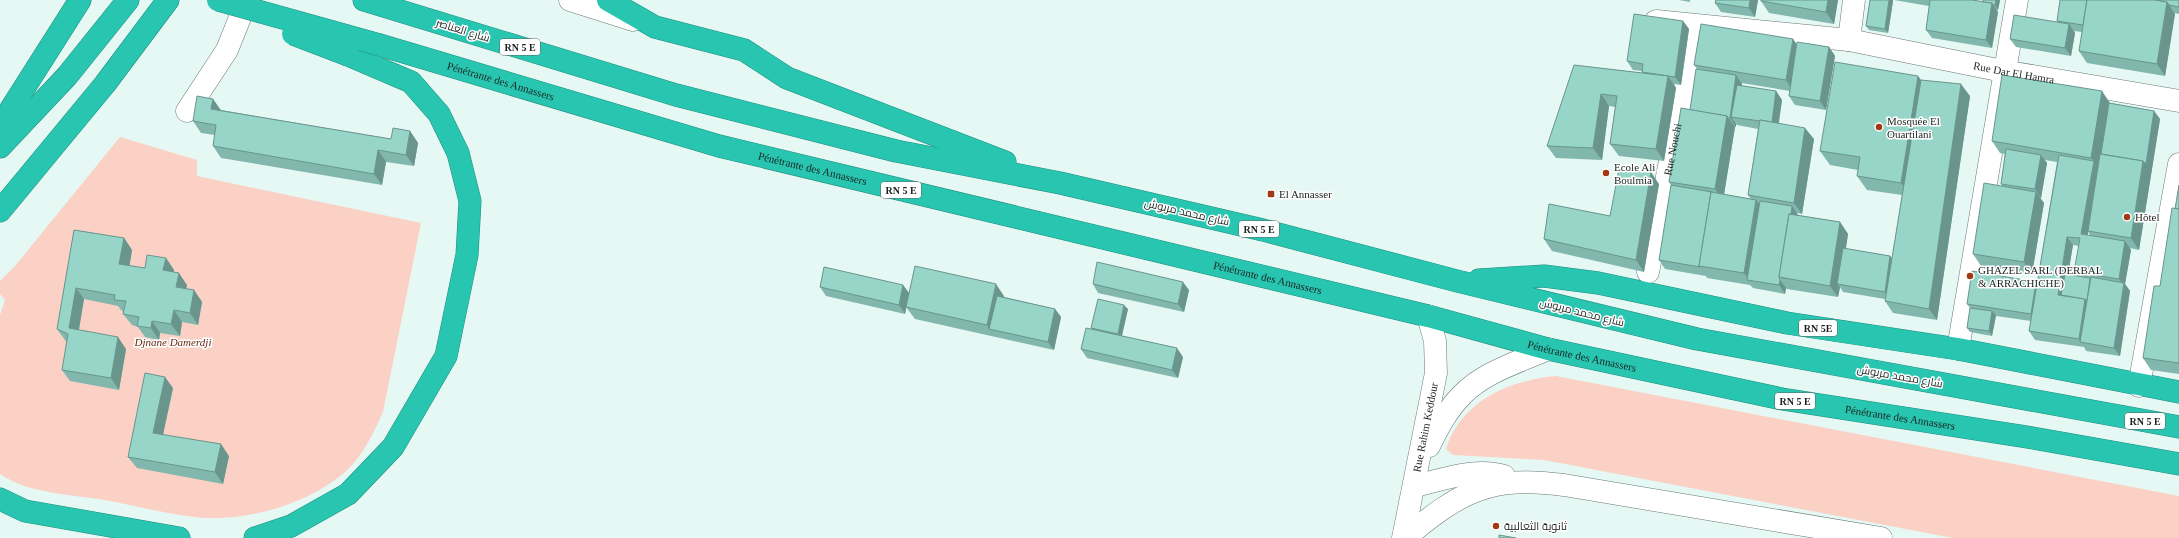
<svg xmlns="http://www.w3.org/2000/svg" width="2179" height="538" font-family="'Times New Roman',Cairo,serif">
<rect width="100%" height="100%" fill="#e6f8f4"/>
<g fill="#fad1c4">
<path d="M120,137L197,160V176L421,223L383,412C374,432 362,458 344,473C308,503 253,520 206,518C175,516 136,506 105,500C73,495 26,493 0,474V315L5,300L0,294V281L15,266Z"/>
<path d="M1556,376L2179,496V538H1953L1544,460L1453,455L1446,449C1461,401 1510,380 1556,376Z"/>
</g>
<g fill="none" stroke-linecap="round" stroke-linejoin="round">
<g stroke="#697976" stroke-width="23">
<g id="street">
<path d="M570,0L633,20"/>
<path id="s1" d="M1656,21L1849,40L2003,71L2179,101"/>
<path d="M1849,40L1854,0"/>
<path d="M187,111L227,50L247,0"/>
<path id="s2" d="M1648,272L1697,26"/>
<path d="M1958,349L2017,0"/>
<path d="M2139,386L2179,164"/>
</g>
</g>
<g stroke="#697976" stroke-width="23">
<g id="secondary">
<path d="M1429,446C1438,428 1447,410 1462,395C1484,372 1519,362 1548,349"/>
<path d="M1414,486C1442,480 1476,467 1504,476"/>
<path id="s3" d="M1403,538L1436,373L1435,341L1428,316"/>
<path d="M1405,538C1461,491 1490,475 1564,485L1881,538"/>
</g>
</g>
<g stroke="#238d7e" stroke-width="23">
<g id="highway">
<path d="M364,0L676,95L896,151L1060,183L1263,230L1457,281L1697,339L2179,427"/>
<path d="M608,0L655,27L744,50L787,78L1005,162"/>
<path id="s4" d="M380,45L719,146L1428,316L1548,349L1782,399L2033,438L2179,464"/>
<path d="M0,126L80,0"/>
<path d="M0,147L67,76L128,0"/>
<path d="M0,211L105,84L168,0"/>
<path d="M1479,280L1544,276L1598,283L1787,323L1958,349L2179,392"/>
<path d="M0,499L25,511L179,538"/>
<path d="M255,538L291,526L348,494L393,447L446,356L467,255L470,201L458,153L439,114L411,82L348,55"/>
</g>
</g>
<use href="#street" stroke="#fff" stroke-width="22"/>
<use href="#secondary" stroke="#fff" stroke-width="22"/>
<use href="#highway" stroke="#28c6b0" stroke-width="22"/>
<g stroke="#238d7e" stroke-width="23" stroke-linecap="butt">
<g id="highway-bridge">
<path d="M218,0L380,45"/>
<path d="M293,34L348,55"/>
</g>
</g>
<use href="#highway-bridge" stroke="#28c6b0" stroke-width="22"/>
</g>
<g fill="#81b7ac" fill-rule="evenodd">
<path d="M1679,0H1690V2Z"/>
<path d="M1716,0H1758L1755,17L1721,12L1715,3Z"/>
<path d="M1761,0H1838L1834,24L1769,13L1761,1Z"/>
<path d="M1894,0H1972L1983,2L2000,0L1998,10L1997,9L1998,12L1992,48L1932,38L1926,30L1929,6Z"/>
<path d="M2179,0V14L2175,13L2165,76L2087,63L2079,51L2082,32L2074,31L2075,33L2071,56L2016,47L2010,39L2058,22L2057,21Z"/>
<path d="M1893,1L1888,33L1869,30L1866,26Z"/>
<path d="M1683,21L1689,29L1681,85L1674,84L1676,88L1664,161L1619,156L1610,144L1615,107L1609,106L1602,160L1556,158L1547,146L1574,65L1643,73L1642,71L1633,70L1627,61Z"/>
<path d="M1793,39L1797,45L1829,47L1835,56L1826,110L1795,105L1789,96L1790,91L1742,83V86L1776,91L1782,100L1779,123L1814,139L1802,214L1797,213L1798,215L1840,222L1848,234L1846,249L1890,256L1892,258L1902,195L1867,190L1857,176L1858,170L1830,165L1820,151L1918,76L1921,80L1970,96L1937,320L1893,313L1885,301V299L1843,292L1840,287L1838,297L1787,289L1786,288L1785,294L1753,288L1750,285L1707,278L1706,276L1665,269L1659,260L1671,185L1669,182L1690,110L1697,69L1694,65ZM1736,124L1737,125L1758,129L1748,195L1751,199L1724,194L1735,127H1734H1736Z"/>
<path d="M213,99L221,110L391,139L410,131L418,143L414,166L386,162L382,185L221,158L213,146L215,135L201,133L193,121Z"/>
<path d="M2110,103L2154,111L2160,119L2139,250L2130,248L2131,250L2125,284L2130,291L2120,356L2086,351L2084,347L2035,340L2029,331L2031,321L1996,316L1992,336L1970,332L1967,328L1970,308L1967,304L2037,283L2057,162L2045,160L2047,163L2041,198H2040L2044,203L2032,274L1981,266L1973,254L2002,186L2001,184L2005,154L2000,153L1992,141ZM2088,232L2091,236L2088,235ZM2073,245L2079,246L2074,272L2077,276L2068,274Z"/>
<path d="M1659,184L1644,272L1552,251L1544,239L1610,216Z"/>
<path d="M2179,185V374L2151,370L2143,358L2160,286L2175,209Z"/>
<path d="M74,230L124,238L132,250L129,266L145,268L166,258L174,270L173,272L187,285L186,289L194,290L202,302L198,325L182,322L180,336L160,333L159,340L145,337L138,327L132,325L123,314L124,312L122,311L118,306L84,299L79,330L126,349L119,390L70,381L62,370L67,342L65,340L57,329Z"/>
<path d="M1093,284L1189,290L1184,312L1098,293Z"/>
<path d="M903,285L909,293L905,314L826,296L820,287Z"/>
<path d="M1004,296V297L1055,309L1061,317L1054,350L915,319L906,307Z"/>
<path d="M1128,309L1122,336L1183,357L1178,378L1087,358L1081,349L1092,329L1091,328Z"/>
<path d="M173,388L163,434L229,456L223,484L137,468L128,457Z"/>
</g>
<g fill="#69958c">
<path d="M1750,0H1758L1755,17L1749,8Z"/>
<path d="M1828,0H1838L1834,24L1826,12Z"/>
<path d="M1889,0H1893V1L1888,33L1885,29Z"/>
<path d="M1996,0H2000L1998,10L1995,5Z"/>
<path d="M2167,2L2175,14L2165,76L2157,64Z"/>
<path d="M1992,3L1998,12L1992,48L1986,40Z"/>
<path d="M1683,21L1689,29L1681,85L1675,77Z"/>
<path d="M2069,24L2075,33L2071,56L2065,48Z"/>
<path d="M1793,39L1801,51L1794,92L1786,80Z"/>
<path d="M1829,47L1835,56L1826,110L1820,101Z"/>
<path d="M1736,75L1742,84L1737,118L1731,117L1736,124V127L1730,118Z"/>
<path d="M1668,76L1676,88L1664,161L1656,149Z"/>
<path d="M1918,76L1928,90L1911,197L1901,183Z"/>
<path d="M1961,84L1970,96L1937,320L1929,309Z"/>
<path d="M1776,91L1782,100L1777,132L1771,123Z"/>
<path d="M2102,91L2110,103L2100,169L2088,231V232L2086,243L2081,234L2094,161L2091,158Z"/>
<path d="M1601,94L1609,106L1602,160L1593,148Z"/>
<path d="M213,99L221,111L211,109Z"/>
<path d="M2154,111L2160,119L2139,250L2131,238L2143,161Z"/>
<path d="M1727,116L1735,127L1723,201L1715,189Z"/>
<path d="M1805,128L1814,139L1802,214L1794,203Z"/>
<path d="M410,131L418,143L414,166L406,155Z"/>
<path d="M378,150L386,162L382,185L374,174Z"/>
<path d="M2041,155L2047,163L2041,198L2035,189Z"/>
<path d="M1651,172L1659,184L1644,272L1636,260Z"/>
<path d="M2036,192L2044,203L2032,274L2024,262Z"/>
<path d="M1756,200L1764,211L1749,280L1744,273Z"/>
<path d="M1792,206L1798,215L1788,279L1781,278Z"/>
<path d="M1840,222L1848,234L1840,284H1837L1840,287L1838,297L1830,286Z"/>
<path d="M2067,237L2073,245L2064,299L2058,295Z"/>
<path d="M124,238L132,250L128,276L119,264Z"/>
<path d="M2125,241L2131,250L2125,284L2130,291L2120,356L2114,348L2124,286L2119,279Z"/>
<path d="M1890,256L1896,264L1891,300L1885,292Z"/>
<path d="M166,258L174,270L172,282L163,270Z"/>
<path d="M179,273L187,285L184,299L176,287Z"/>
<path d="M1780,280L1786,288L1785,294L1779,285Z"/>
<path d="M1183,282L1189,290L1184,312L1178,304Z"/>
<path d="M2036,282L2042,290L2037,322L2031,314Z"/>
<path d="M996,284L1004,296L997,330L989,329L987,325Z"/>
<path d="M903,285L909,293L905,314L899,305Z"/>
<path d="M76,288L84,299L77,340L69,328Z"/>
<path d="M194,290L202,302L198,325L190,313Z"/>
<path d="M2085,299L2088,303L2081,342L2079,339Z"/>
<path d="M1124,305L1128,309L1121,339L1118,334Z"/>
<path d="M1055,309L1061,317L1054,350L1048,342Z"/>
<path d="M174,310L182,322L180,336L171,324Z"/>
<path d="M1992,311L1996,315L1992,336L1989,331Z"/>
<path d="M152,321L160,333L159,340L151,328Z"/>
<path d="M118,337L126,349L119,390L111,378Z"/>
<path d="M1177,348L1183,357L1178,378L1172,370Z"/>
<path d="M165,377L173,388L161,444L153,433Z"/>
<path d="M221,444L229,456L223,484L215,472Z"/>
</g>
<g fill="#96d5c8" stroke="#69958c">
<path d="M1716,0H1750L1749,8L1715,3Z"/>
<path d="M1761,0H1828L1826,12L1761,1Z"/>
<path d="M1870,0H1889L1885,29L1866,26Z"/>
<path d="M1930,0H1972L1992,3L1986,40L1926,30Z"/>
<path d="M1983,0H1996L1995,5H1993L1992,3L1983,2Z"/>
<path d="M2060,0H2087L2083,25L2057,21Z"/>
<path d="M2087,0H2156L2167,2L2157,64L2079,51Z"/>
<path d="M2156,0H2179V7L2169,5L2167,2Z"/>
<path d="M1634,14L1683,21L1675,77L1642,72L1643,64L1627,61Z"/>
<path d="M2014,15L2069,24L2065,48L2010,39Z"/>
<path d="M1701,24L1793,39L1786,80L1694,65Z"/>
<path d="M1797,42L1829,47L1820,101L1789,96Z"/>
<path d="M1835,62L1918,76L1901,183L1857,176L1860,157L1820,151Z"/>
<path d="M1574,65L1668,76L1656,149L1610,144L1617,96L1601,94L1593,148L1547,146Z"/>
<path d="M1696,69L1736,75L1730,118H1728L1727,116L1690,110Z"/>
<path d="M2002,75L2102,91L2091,158L1992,141Z"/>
<path d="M1921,80L1961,84L1929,309L1885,301Z"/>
<path d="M1737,85L1776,91L1772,122L1760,120V121L1731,117Z"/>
<path d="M197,96L213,99L211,109L391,139L393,128L410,131L406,155L378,150L374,174L213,146L216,125L193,121Z"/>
<path d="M2109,103L2154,111L2146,164L2143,161L2101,154Z"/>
<path d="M1681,108L1727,116L1715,189L1669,182Z"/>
<path d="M1760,120L1805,128L1794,203L1748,195Z"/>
<path d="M2006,149L2041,155L2035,189L2001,184Z"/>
<path d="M2100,154L2143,161L2131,238L2088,231Z"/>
<path d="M2059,155L2094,161L2081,234L2125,241L2119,279L2074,272L2080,238L2067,237L2058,295L2085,299L2079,339L2029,331Z"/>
<path d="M1619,169L1651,172L1636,260L1544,239L1549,204L1610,216Z"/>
<path d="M1984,183L2036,192L2024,262L1973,254Z"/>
<path d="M1671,185L1712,192H1711L1699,266L1700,267L1659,260Z"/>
<path d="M2179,185V209H2175Z"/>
<path d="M1711,192L1756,200L1744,273L1699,266Z"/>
<path d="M1760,201L1792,206L1791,214H1789L1779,277L1780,280L1779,285L1747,280Z"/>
<path d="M2172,208L2179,209V363L2143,358L2154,286H2160Z"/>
<path d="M1789,214L1840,222L1830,286L1779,277Z"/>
<path d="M74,230L124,238L119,264L145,268L147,255L166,258L163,270L179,273L176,287L194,290L190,313L174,310L171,324L152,321L151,328L137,326L139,317L123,314L126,301L114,300L115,295L76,288L69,328L118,337L111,378L62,370L68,334L57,329Z"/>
<path d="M1843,248L1890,256L1885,292L1837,284Z"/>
<path d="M1097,262L1183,282L1178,304L1093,284Z"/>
<path d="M915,266L996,284L987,325L906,307Z"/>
<path d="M824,267L903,285L899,305L820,287Z"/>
<path d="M1972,271L2036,282L2031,314L1967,304Z"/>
<path d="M2065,274L2090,278L2087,301L2085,299L2061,295Z"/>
<path d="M2091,277L2124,283L2114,348L2080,342Z"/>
<path d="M997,296L1055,309L1048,342L989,329Z"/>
<path d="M1098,299L1124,305L1118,334L1091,328Z"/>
<path d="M1970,308L1992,311L1989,331L1967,328Z"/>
<path d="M1086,328L1177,348L1172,370L1081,349Z"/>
<path d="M145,373L165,377L153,433L221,444L215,472L128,457Z"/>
<path d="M1499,535L1516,538H1499Z"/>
</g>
<g fill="#a13a14" stroke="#fff" stroke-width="1.5">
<circle cx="1879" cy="127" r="4"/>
<circle cx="1606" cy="173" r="4"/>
<rect x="1267" y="190" width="8" height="8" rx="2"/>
<circle cx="2127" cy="217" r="4"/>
<circle cx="1970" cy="276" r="4"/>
<circle cx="1496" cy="526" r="4"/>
</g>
<g text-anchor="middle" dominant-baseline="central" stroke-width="3" stroke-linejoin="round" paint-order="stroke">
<g fill="#fff" stroke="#5f6463" stroke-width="1">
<rect x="500" y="39" width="40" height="16" rx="3"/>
<rect x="881" y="182" width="40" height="16" rx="3"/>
<rect x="1239" y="221" width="40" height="16" rx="3"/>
<rect x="1799" y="320" width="38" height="16" rx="3"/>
<rect x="1775" y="393" width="40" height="16" rx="3"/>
<rect x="2125" y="413" width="40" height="16" rx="3"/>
</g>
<g font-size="10" font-weight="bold" fill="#1b2220">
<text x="520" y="47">RN 5 E</text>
<text x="901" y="190">RN 5 E</text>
<text x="1259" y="229">RN 5 E</text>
<text x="1818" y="328">RN 5E</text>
<text x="1795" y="401">RN 5 E</text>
<text x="2145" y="421">RN 5 E</text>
</g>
<g font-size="11" fill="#1b2220" stroke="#fff">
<text transform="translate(463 30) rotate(17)">شارع العناصر</text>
<text stroke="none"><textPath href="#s1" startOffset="362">Rue Dar El Hamra</textPath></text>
<text stroke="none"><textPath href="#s4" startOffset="126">Pénétrante des Annassers</textPath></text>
<text stroke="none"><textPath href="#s2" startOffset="125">Rue Nouchi</textPath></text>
<text stroke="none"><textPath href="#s4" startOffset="450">Pénétrante des Annassers</textPath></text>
<text transform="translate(1187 212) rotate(13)">شارع محمد مربوش</text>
<text stroke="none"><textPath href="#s4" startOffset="918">Pénétrante des Annassers</textPath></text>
<text transform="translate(1582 312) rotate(14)">شارع محمد مربوش</text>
<text stroke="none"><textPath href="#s4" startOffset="1242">Pénétrante des Annassers</textPath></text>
<text transform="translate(1900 376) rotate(10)">شارع محمد مربوش</text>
<text stroke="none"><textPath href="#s4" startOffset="1566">Pénétrante des Annassers</textPath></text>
<text stroke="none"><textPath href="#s3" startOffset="113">Rue Rahim Keddour</textPath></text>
</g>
<g font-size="11" fill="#1b2220" stroke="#fff" text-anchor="start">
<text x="1887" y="121">Mosquée El<tspan x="1887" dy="13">Ouartilani</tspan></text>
<text x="1614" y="167">Ecole Ali<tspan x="1614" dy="13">Boulmia</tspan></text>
<text x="1279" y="194">El Annasser</text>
<text x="2135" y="217">Hôtel</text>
<text x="1978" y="270">GHAZEL SARL (DERBAL<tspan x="1978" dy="13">&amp; ARRACHICHE)</tspan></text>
<text x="1504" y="526">ثانوية الثعالبية</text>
</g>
<g font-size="11" font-style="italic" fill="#682913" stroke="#fff">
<text x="173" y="342">Djnane Damerdji</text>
</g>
</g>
</svg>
